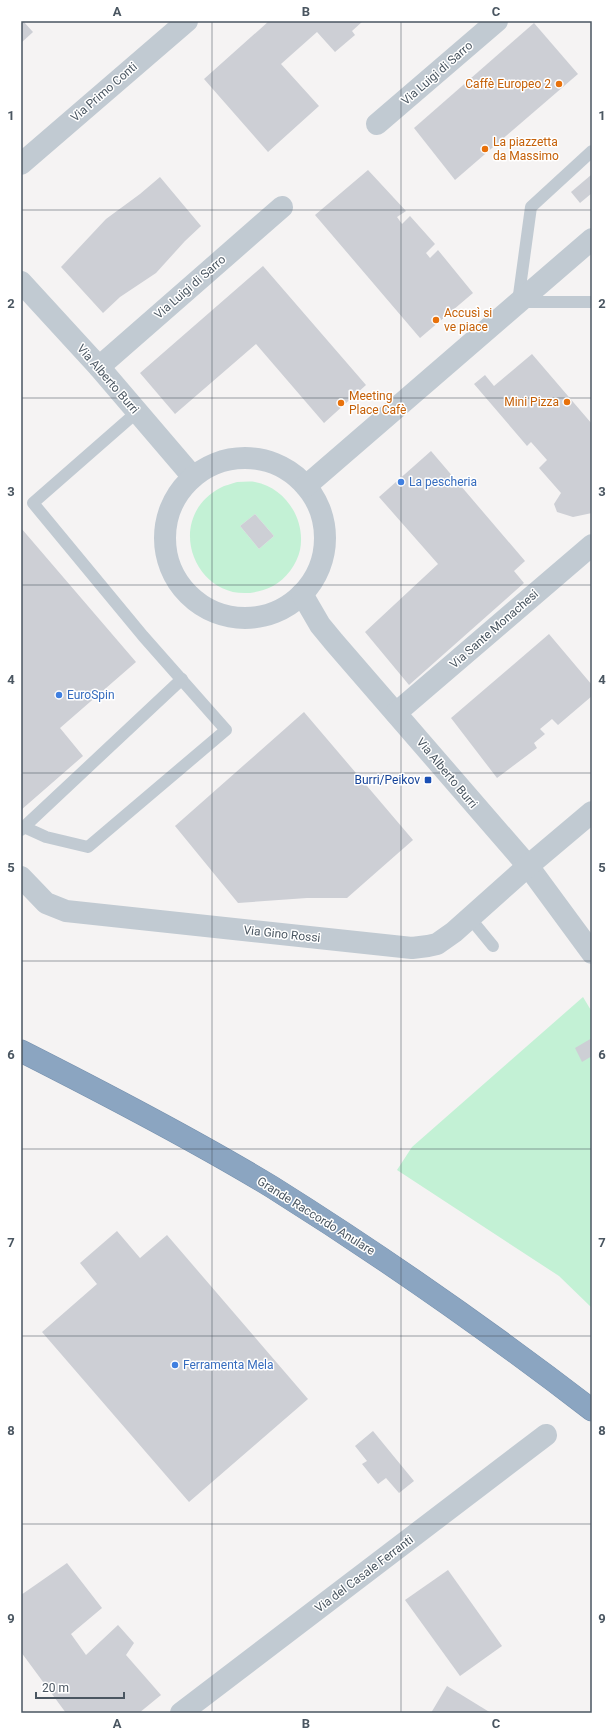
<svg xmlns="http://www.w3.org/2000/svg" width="613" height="1734" font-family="Roboto,sans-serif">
<rect width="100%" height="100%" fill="#f5f3f3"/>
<g fill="#c3f1d5" fill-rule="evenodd">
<path d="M237,482C243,482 250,481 255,482C286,488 306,520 300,550C297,564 286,579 273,586C204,620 156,523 220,488C225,485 232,484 237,482ZM255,514L274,536L259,549L240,526Z"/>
<path d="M583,997L592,1012V1308L559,1276L397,1170L412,1147Z"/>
</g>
<g fill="#cdcfd5">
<path d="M21,21H23L33,32L21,43Z"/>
<path d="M269,21H363L352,31L355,35L335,52L317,32L281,64L319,106L268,152L204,79Z"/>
<path d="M534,23L578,74L455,180L414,128Z"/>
<path d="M368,170L406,211L397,217L402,224L410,216L435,244L426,253L430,258L438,250L473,293L420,338L315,215Z"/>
<path d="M591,175L592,177V193L580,203L571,192Z"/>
<path d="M160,177L201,226L185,241L156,273L120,297L103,313L61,267L106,219L140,194Z"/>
<path d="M263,266L366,385L324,423L256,344L175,414L140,373Z"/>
<path d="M532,354L592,424V513L573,517L557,512L554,504L561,493L539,468L547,460L531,442L527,446L474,384L485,375L494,386Z"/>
<path d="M431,451L525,561L514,571L524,583L409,685L365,632L438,564L379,497Z"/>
<path d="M255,514L274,536L259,549L240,526Z"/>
<path d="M21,528L136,662L60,728L83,756L21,810Z"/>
<path d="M549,634L592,685V696L558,725L552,719L540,729L545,734L534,743L537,748L497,778L451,718Z"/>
<path d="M304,712L413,840L347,898H307L238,903L175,826Z"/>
<path d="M592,1038V1056L582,1062L575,1048Z"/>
<path d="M117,1231L140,1258L167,1235L308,1399L189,1502L42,1332L97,1284L80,1263Z"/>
<path d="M373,1431L414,1481L399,1493L386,1478L378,1484L362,1464L367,1461L355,1446Z"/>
<path d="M67,1563L102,1608L71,1634L86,1655L118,1625L134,1643L126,1655L161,1695L139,1713H66L21,1652V1595Z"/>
<path d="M448,1570L502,1646L460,1676L405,1600Z"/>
<path d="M447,1686L491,1713H431Z"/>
</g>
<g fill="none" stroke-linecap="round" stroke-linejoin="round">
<g stroke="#7690ad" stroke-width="23">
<path id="motorway" d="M21,1051C106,1094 191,1138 272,1187C382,1256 489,1331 592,1410"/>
</g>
<g stroke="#c1cad2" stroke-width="12">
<path d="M592,151L531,207L518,302H592"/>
<path d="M24,827L182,679"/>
<path d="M21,830L24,827L46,837L88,847L226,730L143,636L33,503L137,412"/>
<path d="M470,918L493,946"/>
</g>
<g stroke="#c1cad2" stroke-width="22">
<path d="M377,124L497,21"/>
<path d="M21,164L187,21"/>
<path d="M21,282L99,367L193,477"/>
<path d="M99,367L282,207"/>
<circle cx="245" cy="538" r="80"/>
<path d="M306,486L592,239"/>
<path d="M302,594L320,625L334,642L528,866L592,953"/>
<path d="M396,713L592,545"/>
<path d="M21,877L46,903L66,911L412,948L428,946L437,944L454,932L528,866L592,812"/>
<path d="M181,1713L546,1435"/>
</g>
<use href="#motorway" stroke="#8ba5c1" stroke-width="22"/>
</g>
<path fill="none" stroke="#4a5661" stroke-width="1" stroke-opacity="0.55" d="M212,21V1713M401,21V1713M21,210H592M21,398H592M21,585H592M21,773H592M21,961H592M21,1149H592M21,1336H592M21,1524H592"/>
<g fill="#e8710a" stroke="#fff" stroke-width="1.5">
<circle cx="559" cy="84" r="4"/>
<circle cx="485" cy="149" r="4"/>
<circle cx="436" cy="320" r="4"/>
<circle cx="567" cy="402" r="4"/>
<circle cx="341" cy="403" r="4"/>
</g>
<g fill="#3f7fe0" stroke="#fff" stroke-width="1.5">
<circle cx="401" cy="482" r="4"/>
<circle cx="59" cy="695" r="4"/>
<circle cx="175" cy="1365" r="4"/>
</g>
<rect fill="#1a4fb4" stroke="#fff" stroke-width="1.5" x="424" y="776" width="8" height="8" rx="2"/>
<g text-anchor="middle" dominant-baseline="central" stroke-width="3" stroke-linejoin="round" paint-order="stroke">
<g font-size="12" fill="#4a5661" stroke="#fff">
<text transform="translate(437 73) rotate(-41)">Via Luigi di Sarro</text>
<text transform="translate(104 92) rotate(-41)">Via Primo Conti</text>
<text transform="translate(190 287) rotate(-41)">Via Luigi di Sarro</text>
<text transform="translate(108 379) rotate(49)">Via Alberto Burri</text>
<text transform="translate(494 629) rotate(-41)">Via Sante Monachesi</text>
<text transform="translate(447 773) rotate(50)">Via Alberto Burri</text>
<text transform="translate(282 934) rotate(6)">Via Gino Rossi</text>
<text transform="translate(316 1216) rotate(32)">Grande Raccordo Anulare</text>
<text transform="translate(364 1574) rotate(-37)">Via del Casale Ferranti</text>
</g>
<g font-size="12" fill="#c56008" stroke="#fff" text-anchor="start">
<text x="551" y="84" text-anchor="end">Caffè Europeo 2</text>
<text x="493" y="142">La piazzetta<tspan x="493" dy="14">da Massimo</tspan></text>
<text x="444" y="313">Accusì si<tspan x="444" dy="14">ve piace</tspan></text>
<text x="349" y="396">Meeting<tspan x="349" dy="14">Place Cafè</tspan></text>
<text x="559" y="402" text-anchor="end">Mini Pizza</text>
</g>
<g font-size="12" fill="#366cbe" stroke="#fff" text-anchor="start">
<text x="409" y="482">La pescheria</text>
<text x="67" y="695">EuroSpin</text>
<text x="183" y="1365">Ferramenta Mela</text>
</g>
<g font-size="12" fill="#164399" stroke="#fff" text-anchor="end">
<text x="420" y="780">Burri/Peikov</text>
</g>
</g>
<rect width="613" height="1734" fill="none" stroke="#ffffff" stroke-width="44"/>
<path d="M36 1692v6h88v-6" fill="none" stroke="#4a5661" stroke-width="2"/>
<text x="42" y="1692" font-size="12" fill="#4a5661" stroke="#ffffff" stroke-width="3" paint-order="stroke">20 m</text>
<rect x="22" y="22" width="569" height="1690" fill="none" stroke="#4a5661" stroke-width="1.5"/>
<g font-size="13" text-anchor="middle" font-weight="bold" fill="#4a5661">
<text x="117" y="16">A</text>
<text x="306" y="16">B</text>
<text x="496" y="16">C</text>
<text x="11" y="120">1</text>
<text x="602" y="120">1</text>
<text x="11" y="308">2</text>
<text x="602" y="308">2</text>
<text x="11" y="496">3</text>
<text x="602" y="496">3</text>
<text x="11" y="684">4</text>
<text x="602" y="684">4</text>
<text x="11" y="872">5</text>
<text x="602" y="872">5</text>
<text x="11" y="1059">6</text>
<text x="602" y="1059">6</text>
<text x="11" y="1247">7</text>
<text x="602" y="1247">7</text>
<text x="11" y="1435">8</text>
<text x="602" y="1435">8</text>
<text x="11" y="1623">9</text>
<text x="602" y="1623">9</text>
<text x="117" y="1728">A</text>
<text x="306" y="1728">B</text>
<text x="496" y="1728">C</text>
</g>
</svg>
